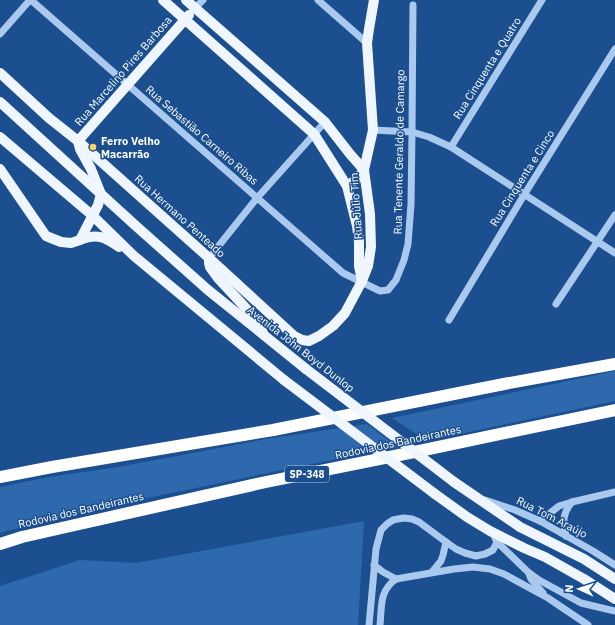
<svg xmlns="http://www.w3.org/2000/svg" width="615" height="625" font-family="'IBM Plex Sans',sans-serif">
<rect width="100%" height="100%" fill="#1b4f8f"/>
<g fill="#2e69ad">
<path d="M615,371V401L427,441L392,418Z"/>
<path d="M367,424L398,447C322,462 247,477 172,493C114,505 56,517 0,533V487L49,477L118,467L266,439Z"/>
<path d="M364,521L358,625H0V586L80,560L136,563Z"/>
</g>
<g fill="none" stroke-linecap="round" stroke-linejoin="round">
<g stroke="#a9c9ee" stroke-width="7">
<path d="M31,0L343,273L380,291L388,290L396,280L404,260L408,244L411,204L412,132L413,5"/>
<path d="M318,0L367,43"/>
<path d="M195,8L203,0"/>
<path d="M0,34L30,0"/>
<path d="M373,130L412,132L429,137L451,147L615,253"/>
<path d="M451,147L542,0"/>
<path d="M209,258L257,198L325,122"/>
<path d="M556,304L615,215"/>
<path d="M449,320L524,195L615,49"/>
<path d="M485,500L515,510L540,521L593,551L615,565"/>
<path d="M540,521L559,506L572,502L615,492"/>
<path d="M566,536C563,521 562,514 572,502"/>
<path d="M495,538L497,542L528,572L539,580L581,603L615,611"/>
<path d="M374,565L383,572L396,579"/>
<path d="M432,572L441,561L443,555L446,542"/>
<path d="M529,574L531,579L543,593"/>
<path d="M369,625L376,549L381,530L387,524L393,520L398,519L404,518L412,519L419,522L446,542L456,549L465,553L476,556L485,554L493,550L497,542"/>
<path d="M380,625C382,606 379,591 396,579L454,569L473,567L490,569L504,574L548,598L588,625"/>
</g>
<g stroke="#f0f6ff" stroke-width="10">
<path d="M163,0L314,134L347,186L357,226L359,242V266L362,281"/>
<path d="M186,0L325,122L350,154L364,170"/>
<path d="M0,73L49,118L78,141L209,258L294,336L302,340L309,341L319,336L333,326L345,313L362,281L368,266L371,247L370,214L364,170L373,130L367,43L369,29L374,0"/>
<path d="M0,102L136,226L208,290L306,369"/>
<path d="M0,137L93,216L134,256L284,380"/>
<path d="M78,141L189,15"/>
<path d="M0,169L46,236L61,242L71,243L80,240L98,205L101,194L91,169L80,149L78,141"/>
<path d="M347,186L357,179L364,170"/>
<path d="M80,240C97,233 105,237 119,247"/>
<path d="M209,258V263L210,267L218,278L255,318L259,324L263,333"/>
<path d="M454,482L520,527L584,559L615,579"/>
<path d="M435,494L467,517L490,531L524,548L545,557L584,579L615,599"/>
</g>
<g stroke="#fff" stroke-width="12">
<path d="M0,477L52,467L273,430L504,384L615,364"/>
<path d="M0,544L22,537L66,527L266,482L424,450L615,410"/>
</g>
<g stroke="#f0f6ff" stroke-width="10">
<path d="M306,369L454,482"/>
<path d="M284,380L435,494"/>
</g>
</g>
<circle fill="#ffd166" stroke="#1b4f8f" stroke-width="1.5" cx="93" cy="147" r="4"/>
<g text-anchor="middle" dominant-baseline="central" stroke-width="3" stroke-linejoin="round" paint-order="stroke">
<rect fill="#1b4f8f" stroke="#bbcadd" stroke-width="1" x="285" y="466" width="44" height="16" rx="3"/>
<g font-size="10" font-weight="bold" fill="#fff">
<text x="307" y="474">SP-348</text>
</g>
<g font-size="11" fill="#fff" stroke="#1b4f8f">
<text transform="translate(487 68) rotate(-58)">Rua Cinquenta e Quatro</text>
<text transform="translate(123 71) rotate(-49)">Rua Marcelino Pires Barbosa</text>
<text transform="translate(202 135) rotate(41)">Rua Sebastião Carneiro Ribas</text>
<text transform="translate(399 152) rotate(-89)">Rua Tenente Geraldo de Camargo</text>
<text transform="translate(522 178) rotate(-58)">Rua Cinquenta e Cinco</text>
<text transform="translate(356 206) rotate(-94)">Rua Júlio Tim</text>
<text transform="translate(180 216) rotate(42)">Rua Hermano Penteado</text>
<text transform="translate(301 349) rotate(38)">Avenida John Boyd Dunlop</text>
<text transform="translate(398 442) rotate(-12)">Rodovia dos Bandeirantes</text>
<text transform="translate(81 510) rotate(-13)">Rodovia dos Bandeirantes</text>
<text transform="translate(552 517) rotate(27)">Rua Tom Araújo</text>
</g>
<g font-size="11" font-weight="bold" fill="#fff" stroke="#1b4f8f" text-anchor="start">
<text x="101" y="141">Ferro Velho<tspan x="101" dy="13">Macarrão</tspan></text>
</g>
</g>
<g transform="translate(579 589) rotate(273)" stroke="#1b4f8f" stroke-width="3" paint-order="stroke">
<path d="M0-3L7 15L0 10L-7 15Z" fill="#ffffff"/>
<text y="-6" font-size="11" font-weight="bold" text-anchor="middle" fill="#ffffff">N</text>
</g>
</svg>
